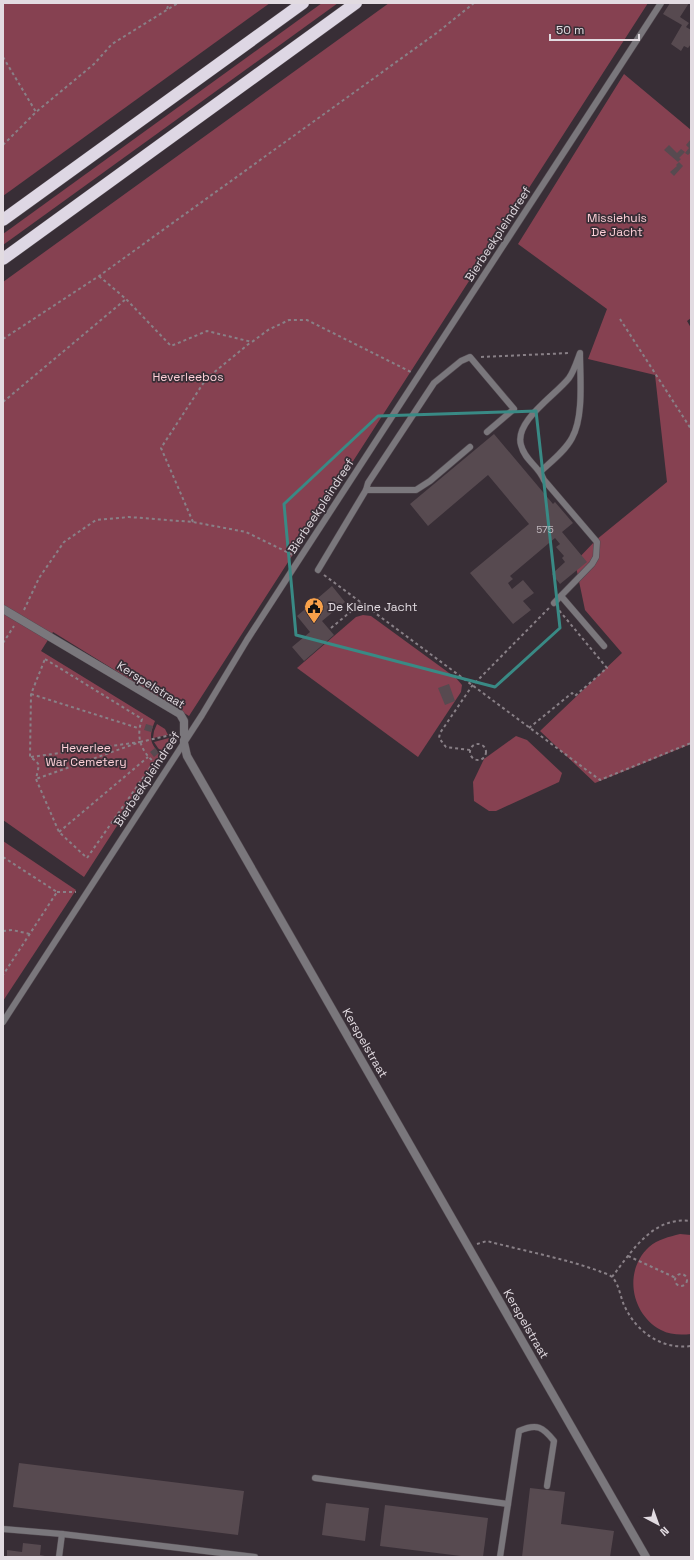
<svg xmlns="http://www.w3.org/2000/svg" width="694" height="1560" font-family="'Space Grotesk',sans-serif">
<rect width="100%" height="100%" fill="#382e36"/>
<g fill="#864151">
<path d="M3,3H270L3,196Z"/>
<path d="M322,3H338L3,245V234Z"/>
<path d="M389,3H648L189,716L53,632L41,651L155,721C148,738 150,744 162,756L84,877L3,820V282Z"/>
<path d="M624,74L691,130V318L687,321L691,328V744L595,783L540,731L622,653L585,610L575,562L596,540L667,482L655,375L588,359L607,309L518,244Z"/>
<path d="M363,615L371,616L456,678L462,685L461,692L418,757L297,668L356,617Z"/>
<path d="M157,724L165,729L168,735L153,738L154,731Z"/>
<path d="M516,736L527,740L562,773L559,782L496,811H489L474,801L473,782L484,759Z"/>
<path d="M169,738L168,744L163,753L158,748L154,742Z"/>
<path d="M3,841L76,890L3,1001Z"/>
<path d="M680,1234L691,1235V1334C681,1335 670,1335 661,1330C631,1314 623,1271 649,1247C658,1239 669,1237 680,1234Z"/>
</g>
<g fill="#574a50">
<path d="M670,3H689L680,17L689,23L686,27L691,30V44L688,48L684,46L681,51L671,44L682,25L663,14Z"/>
<path d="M691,139V152L688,155L685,153L689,148L686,145Z"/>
<path d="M669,145L677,153L681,149L685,152L679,158L681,159L678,162L664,150Z"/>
<path d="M679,162L683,166L674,176L670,172L677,166L676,165Z"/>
<path d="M494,434L553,504L555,502L573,523L562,532L587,562L560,584L552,574L565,562L562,558L564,556L556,547L560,544L555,538L510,576L513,579L508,583L512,589L523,580L534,593L523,601L531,610L513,624L470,573L529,524L488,475L428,526L410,504Z"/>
<path d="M332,586L345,602L322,621L334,635L304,661L292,647L310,632L297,616Z"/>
<path d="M449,684L455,701L445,705L438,688Z"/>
<path d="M146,724L153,726L151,732L144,730Z"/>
<path d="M155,748L159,753L154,757L150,752Z"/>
<path d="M19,1463L244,1491L238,1535L13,1507Z"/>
<path d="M530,1488L565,1492L561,1524L614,1531L610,1557H522Z"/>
<path d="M326,1503L369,1508L365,1541L322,1535Z"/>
<path d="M385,1505L488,1518L483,1557H469L380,1546Z"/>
<path d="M23,1543L41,1545L40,1555L50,1557H7V1550L22,1552Z"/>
</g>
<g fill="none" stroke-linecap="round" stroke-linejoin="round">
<g stroke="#534a51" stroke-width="7">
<g id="service">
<path d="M541,471C552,461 565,451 572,438C584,417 580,377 580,353C577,361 574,371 569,378C556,395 514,421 521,445C525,461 538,465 544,480L597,542L596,557L592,564L554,603"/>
<path d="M366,490L368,483L434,383L461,361L470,357L514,409L487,432"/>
<path d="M318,570L366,490H416L430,481L470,447"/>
<path d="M561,596L604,646"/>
<path d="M3,1022L202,715L247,640L300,558L661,3"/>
<path d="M315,1478L508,1504"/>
<path d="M3,1529L62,1534L255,1557"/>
<path d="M59,1557L62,1534"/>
<path d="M500,1557L519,1431C537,1423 543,1427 554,1441L547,1486"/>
</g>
</g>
<g stroke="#534a51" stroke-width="9">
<path id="minor" d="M3,609L180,714L184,721V743L187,756L646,1557"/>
</g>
<g stroke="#534a51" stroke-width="13">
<g id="motorway">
<path d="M3,220L303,3"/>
<path d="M3,259L356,3"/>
</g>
</g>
<g stroke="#898087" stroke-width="2" stroke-dasharray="3 3" stroke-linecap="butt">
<path d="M167,9L169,3"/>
<path d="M3,57L36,112"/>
<path d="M3,145L36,112L94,64L112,44L178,3"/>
<path d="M99,276L126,299L171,346L207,331L252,342L268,330L289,320H307L411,372"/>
<path d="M620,319L691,429"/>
<path d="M3,339L99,276L438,32L474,3"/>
<path d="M481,357L570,353"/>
<path d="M3,402L126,299"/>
<path d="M193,522L161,448L206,379L251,342"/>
<path d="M324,575L600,780L691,743"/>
<path d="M24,610L39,578L64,542L96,520L129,517L193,522L246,532L293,555"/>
<path d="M331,628L361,603"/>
<path d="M3,643L14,626"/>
<path d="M45,659L142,719C136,736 140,750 154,762L87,858L59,832L36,779L39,765L36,761L30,757L31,694Z"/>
<path d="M31,694L138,728"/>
<path d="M529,728L572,693L575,696L607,668L558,609"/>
<path d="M140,742L175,734"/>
<circle cx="478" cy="752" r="8"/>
<path d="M470,750L446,747L439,738L440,733L472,686L549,608"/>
<path d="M31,757L140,742L36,779"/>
<path d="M59,832L148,757"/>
<path d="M3,857L57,892L3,975"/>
<path d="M57,892H76"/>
<path d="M3,931L12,930L30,934"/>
<path d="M477,1244L487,1241C524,1251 563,1258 599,1271C603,1273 609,1274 612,1277C619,1284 620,1296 624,1305C636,1332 662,1350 691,1346"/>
<path d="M628,1256L676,1278"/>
<circle cx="681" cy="1280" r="6"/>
<path d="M612,1277C632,1251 653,1216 691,1221"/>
</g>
<use href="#service" stroke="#7a777c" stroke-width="6"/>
<use href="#minor" stroke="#7a777c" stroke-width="8"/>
<use href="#motorway" stroke="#ded7e4" stroke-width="12"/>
</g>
<path fill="none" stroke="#398a85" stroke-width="3" stroke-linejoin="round" d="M536,411L560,628L495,687L296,635L284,504L378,416Z"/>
<defs>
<g id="civic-pin" transform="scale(1)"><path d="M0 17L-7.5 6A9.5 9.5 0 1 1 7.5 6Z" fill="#f8a14a" stroke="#382e36"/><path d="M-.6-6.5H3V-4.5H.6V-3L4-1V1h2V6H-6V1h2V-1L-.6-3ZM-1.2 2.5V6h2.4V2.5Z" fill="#111"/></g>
</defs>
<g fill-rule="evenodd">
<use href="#civic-pin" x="314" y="607"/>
</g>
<g text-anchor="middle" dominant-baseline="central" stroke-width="3.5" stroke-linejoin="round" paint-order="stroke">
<g font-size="10" fill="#bfb7bd">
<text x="545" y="529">575</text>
</g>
<g font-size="12" fill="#fdcfd7" stroke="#382e36">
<text x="617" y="218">Missiehuis<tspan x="617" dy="14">De Jacht</tspan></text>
<text x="188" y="377">Heverleebos</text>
<text x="86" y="748">Heverlee<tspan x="86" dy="14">War Cemetery</tspan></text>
</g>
<g font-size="12" fill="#e2dbe1" stroke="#382e36">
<text transform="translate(498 234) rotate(-57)">Bierbeekpleindreef</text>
<text transform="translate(321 506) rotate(-57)">Bierbeekpleindreef</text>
<text transform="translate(151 685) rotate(32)">Kerspelstraat</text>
<text transform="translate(147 779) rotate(-57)">Bierbeekpleindreef</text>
<text transform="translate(365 1043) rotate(60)">Kerspelstraat</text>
<text transform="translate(526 1324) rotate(60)">Kerspelstraat</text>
</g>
<g font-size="12" fill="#e2dbe1" stroke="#382e36" text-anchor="start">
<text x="328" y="607">De Kleine Jacht</text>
</g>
</g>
<rect width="694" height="1560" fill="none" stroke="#e2dbe1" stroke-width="8"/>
<g transform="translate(658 1524) rotate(139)" stroke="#382e36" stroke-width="3" paint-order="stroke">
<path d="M0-3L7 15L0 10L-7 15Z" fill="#e2dbe1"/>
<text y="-6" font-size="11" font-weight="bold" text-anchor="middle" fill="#e2dbe1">N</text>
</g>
<path d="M550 34v6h89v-6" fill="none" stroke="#e2dbe1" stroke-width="2"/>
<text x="556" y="34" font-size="12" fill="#e2dbe1" stroke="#382e36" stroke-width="3" paint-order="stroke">50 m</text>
</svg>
